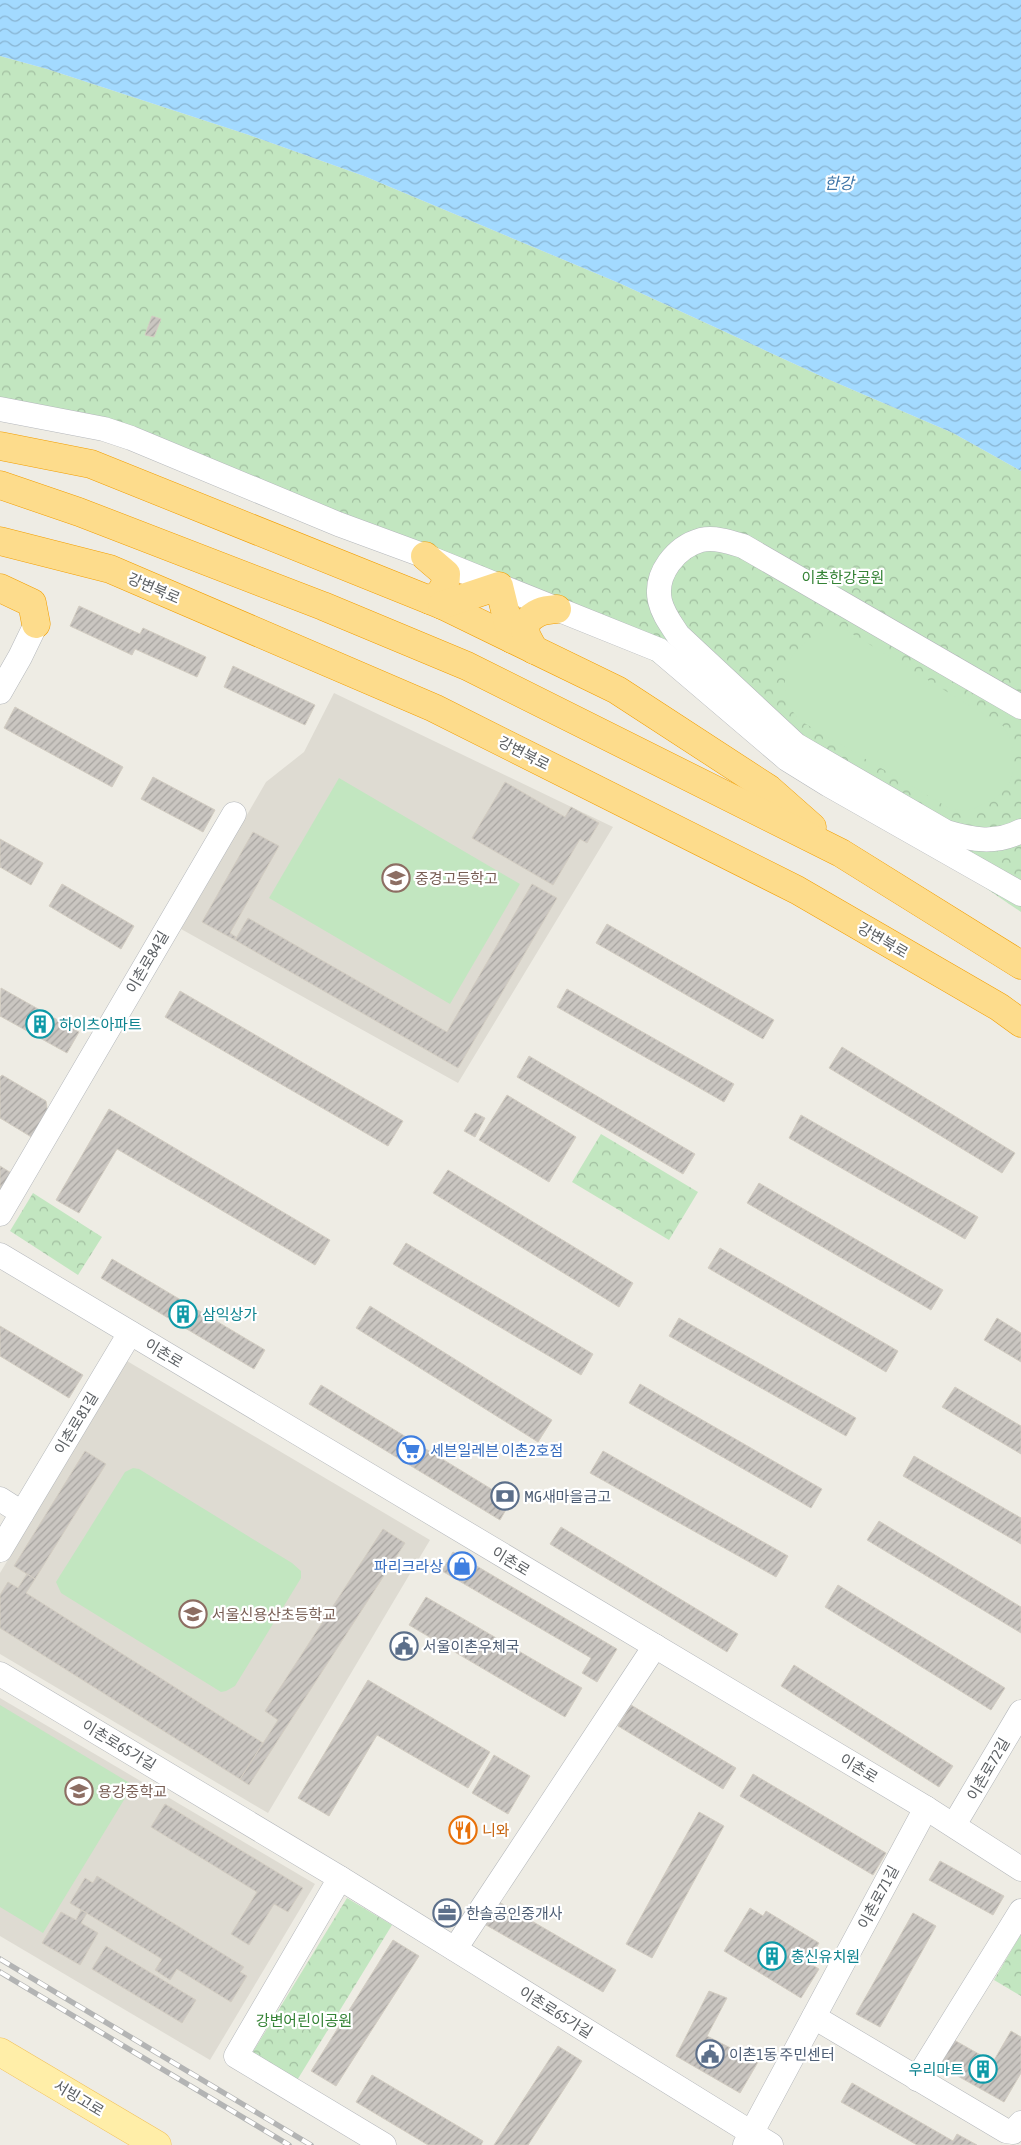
<svg xmlns="http://www.w3.org/2000/svg" width="1021" height="2145" font-family="'Asap Condensed','Noto Sans KR',sans-serif">
<defs>
<pattern id="park-crowns" width="20" height="18" patternUnits="userSpaceOnUse" patternTransform="scale(1.25)"><rect width="20" height="18" fill="#c2e6c0"/><path d="M2 6a3 3 0 1 1 6 0M12 15a3 3 0 1 1 6 0" fill="none" stroke="#a1bea0"/></pattern>
<pattern id="water-waves" width="16" height="10" patternUnits="userSpaceOnUse" patternTransform="scale(1.25)"><rect width="16" height="10" fill="#a3daff"/><path d="M0 5q4-4 8 0t8 0" fill="none" stroke="#88b4d2"/></pattern>
<pattern id="building-hatch" width="6" height="6" patternUnits="userSpaceOnUse" patternTransform="scale(1.25)"><rect width="6" height="6" fill="#cac6c1"/><path d="M-1 1l2-2M0 6l6-6M5 7l2-2" fill="none" stroke="#a7a4a0"/></pattern>
</defs>
<rect width="100%" height="100%" fill="#eeece4"/>
<g fill="#dedbd2">
<path d="M334,693L613,827L458,1083L181,929L266,782L304,752Z"/>
<path d="M127,1361L430,1540L268,1813L0,1654V1573Z"/>
<path d="M0,1698L315,1884L210,2060L0,1936Z"/>
</g>
<g fill="url(#park-crowns)">
<path d="M0,56L47,69L249,135L364,176L619,283L823,377L953,433L1021,471V912L626,643L88,427L0,412Z"/>
<path d="M601,1134L698,1192L669,1240L572,1182Z"/>
<path d="M33,1193L102,1237L78,1275L10,1231Z"/>
<path d="M347,1898L392,1925L296,2082L251,2055Z"/>
<path d="M1021,1934V1996L994,1980Z"/>
</g>
<g fill="#c2e6c0">
<path d="M830,630H846L1003,726C1021,755 1019,790 984,804C979,806 973,810 969,810C963,811 955,809 949,808L799,720C796,715 790,709 788,704C777,668 796,640 830,630Z"/>
<path d="M339,778L520,884L450,1004L269,898Z"/>
<path d="M133,1468L139,1469L292,1563L301,1571V1578L235,1686L226,1691L221,1692L61,1593L56,1582L125,1472Z"/>
<path d="M0,1705L133,1785L43,1933L0,1907Z"/>
</g>
<path fill="url(#water-waves)" d="M0,0H1021V471L953,433L823,377L619,283L364,176L249,135L47,69L0,56Z"/>
<g fill="url(#building-hatch)" stroke="#d3cdc2">
<path d="M152,316L161,319L154,337L145,335Z"/>
<path d="M79,606L140,634L143,628L206,657L197,677L135,649L132,655L70,626Z"/>
<path d="M233,666L315,705L305,725L224,687Z"/>
<path d="M15,707L123,767L112,787L4,728Z"/>
<path d="M153,777L215,810L203,832L141,799Z"/>
<path d="M505,782L565,817L571,807L599,823L587,843L580,839L553,885L472,838Z"/>
<path d="M253,832L279,846L230,933L236,937L235,940L202,922Z"/>
<path d="M0,839L43,863L31,885L0,867Z"/>
<path d="M62,884L134,926L121,949L49,906Z"/>
<path d="M532,884L557,898L458,1068L235,940L248,918L447,1032Z"/>
<path d="M607,924L774,1020L763,1039L596,943Z"/>
<path d="M1,988L79,1032L67,1053L0,1016Z"/>
<path d="M567,989L734,1084L724,1102L557,1007Z"/>
<path d="M180,991L403,1121L388,1146L165,1017Z"/>
<path d="M842,1047L1015,1153L1002,1173L829,1068Z"/>
<path d="M529,1056L695,1154L683,1174L517,1077Z"/>
<path d="M2,1075L46,1101L48,1114L33,1138L0,1118V1077Z"/>
<path d="M507,1095L576,1137L549,1182L479,1140Z"/>
<path d="M109,1109L330,1240L315,1265L117,1149L79,1213L56,1200Z"/>
<path d="M475,1113L485,1118L475,1137L464,1131Z"/>
<path d="M801,1115L978,1217L965,1239L789,1138Z"/>
<path d="M0,1166L16,1176L0,1203Z"/>
<path d="M448,1170L633,1283L619,1307L433,1193Z"/>
<path d="M759,1183L943,1290L931,1310L747,1203Z"/>
<path d="M406,1243L593,1354L581,1375L393,1264Z"/>
<path d="M720,1248L898,1351L886,1372L708,1268Z"/>
<path d="M112,1259L265,1350L254,1369L101,1278Z"/>
<path d="M370,1306L552,1420L538,1442L356,1328Z"/>
<path d="M679,1318L856,1418L846,1436L669,1336Z"/>
<path d="M997,1318L1021,1333V1362L984,1340Z"/>
<path d="M0,1326L83,1375L69,1398L0,1356Z"/>
<path d="M640,1384L822,1489L811,1508L629,1403Z"/>
<path d="M321,1385L511,1501L500,1520L309,1404Z"/>
<path d="M955,1387L1021,1426V1454L942,1407Z"/>
<path d="M85,1451L106,1464L35,1579L14,1566Z"/>
<path d="M603,1451L788,1556L776,1577L590,1473Z"/>
<path d="M914,1456L1021,1518V1544L903,1476Z"/>
<path d="M879,1521L1021,1607V1633L867,1540Z"/>
<path d="M561,1527L738,1634L727,1652L550,1544Z"/>
<path d="M383,1529L405,1543L249,1785L240,1779L278,1720L265,1711Z"/>
<path d="M453,1552L617,1649L597,1682L582,1673L591,1658L442,1571Z"/>
<path d="M27,1574L35,1579L26,1593L263,1743L240,1779L0,1628V1595L8,1582L18,1588Z"/>
<path d="M838,1585L1005,1688L991,1710L825,1607Z"/>
<path d="M426,1597L582,1688L565,1717L409,1625Z"/>
<path d="M794,1665L953,1766L939,1787L781,1686Z"/>
<path d="M368,1680L490,1752L468,1788L377,1735L329,1816L298,1798Z"/>
<path d="M631,1705L736,1768L723,1789L618,1726Z"/>
<path d="M494,1755L530,1776L508,1814L472,1793Z"/>
<path d="M753,1774L886,1853L873,1875L740,1796Z"/>
<path d="M165,1804L303,1888L288,1912L274,1904L249,1945L231,1934L257,1892L151,1827Z"/>
<path d="M699,1812L724,1826L652,1958L626,1944Z"/>
<path d="M940,1861L1004,1896L993,1915L929,1880Z"/>
<path d="M97,1876L244,1967L240,1972L247,1976L231,2002L177,1969L170,1980L155,1970L162,1959L70,1903L85,1878L93,1883Z"/>
<path d="M499,1902L616,1970L603,1992L486,1925Z"/>
<path d="M750,1908L763,1916L766,1911L819,1943L807,1962L819,1969L801,1998L724,1951Z"/>
<path d="M81,1910L87,1913L81,1923L98,1933L80,1965L42,1943L61,1912L76,1920Z"/>
<path d="M913,1913L936,1926L880,2027L856,2014Z"/>
<path d="M393,1940L419,1956L336,2086L311,2071Z"/>
<path d="M106,1946L196,2000L182,2023L92,1969Z"/>
<path d="M709,1991L727,1998L707,2036L758,2062L740,2093L676,2056Z"/>
<path d="M1011,2031L1021,2037V2073L1004,2102L940,2066L954,2040L993,2062Z"/>
<path d="M558,2046L582,2061L528,2145H494Z"/>
<path d="M372,2075L483,2141L481,2145H428L356,2102Z"/>
<path d="M852,2083L953,2141L957,2134L977,2145H917L841,2102Z"/>
</g>
<g fill="none" stroke-linecap="round" stroke-linejoin="round">
<g stroke="#b4b7bb" stroke-width="25">
<g id="minor">
<path d="M0,409L104,429L131,438L338,524L425,556L659,650L787,759L829,785L1021,894"/>
<path d="M0,692L20,657L36,624"/>
<path d="M1021,707L743,546C730,542 715,537 701,540C676,547 654,574 660,601C663,614 671,624 678,635L796,745L946,832C972,840 996,844 1021,831"/>
<path d="M0,1214L234,814"/>
<path d="M0,1255L926,1808L1021,1869"/>
<path d="M0,1499L22,1513"/>
<path d="M0,1550L130,1333"/>
<path d="M0,1674L340,1878L771,2145"/>
<path d="M954,1825L1021,1712"/>
<path d="M340,1878L236,2056L384,2145"/>
<path d="M455,1949L655,1646"/>
<path d="M814,2017L1006,2131L1013,2132L1021,2123"/>
<path d="M917,2079L1021,1911"/>
<path d="M745,2145L926,1808"/>
</g>
</g>
<g stroke="#f2c15a" stroke-width="29">
<path id="major" d="M0,2052L157,2145"/>
</g>
<g stroke="#f29e00" stroke-width="29">
<g id="highway">
<path d="M0,446L91,464L442,605L617,690L769,789L812,827"/>
<path d="M0,485L79,512L323,606L467,666L841,853L1021,965"/>
<path d="M0,541L110,569L434,708L797,890L999,1007L1021,1023"/>
<path d="M425,556L446,574C446,588 441,594 430,600"/>
<path d="M0,588L32,603L36,624"/>
<path d="M442,605L499,586L512,639"/>
<path d="M534,650L526,635L525,624C534,612 543,610 557,609"/>
</g>
</g>
<use href="#minor" stroke="#fff" stroke-width="24"/>
<use href="#major" stroke="#ffeea8" stroke-width="28"/>
<use href="#highway" stroke="#fddc8c" stroke-width="28"/>
<g stroke="#b3b4b4" stroke-width="5.5">
<g id="rail">
<path d="M0,1959L311,2145"/>
<path d="M0,1972L289,2145"/>
</g>
</g>
<use href="#rail" stroke="#fff" stroke-width="4" stroke-dasharray="11" stroke-linecap="butt"/>
</g>
<defs>
<g id="school-ring" transform="scale(1.4375)"><circle r="9.5" fill="#fff" stroke="#8d6e63" stroke-width="1.5"/><path d="M0-5L7-2L0 1L-7-2ZM-4 1L0 2.5L4 1V4Q0 6-4 4Z" fill="#8d6e63"/></g>
<g id="building-ring" transform="scale(1.4375)"><circle r="9.5" fill="#fff" stroke="#0f9aa8" stroke-width="1.5"/><path d="M-4-6H4V6H1V3H-1V6H-4ZM-2.5-4.3h1.7v1.8h-1.7ZM.8-4.3h1.7v1.8H.8ZM-2.5-1h1.7V.8h-1.7ZM.8-1h1.7V.8H.8Z" fill="#0f9aa8"/></g>
<g id="supermarket-ring" transform="scale(1.4375)"><circle r="9.5" fill="#fff" stroke="#3f7fe0" stroke-width="1.5"/><path d="M-6-5.5h2.5l.6 2H6L4.5 2H-2.5L-4.4-4H-6ZM-1.5 3.2a1.3 1.3 0 1 0 .1 0ZM3 3.2a1.3 1.3 0 1 0 .1 0Z" fill="#3f7fe0"/></g>
<g id="bank-ring" transform="scale(1.4375)"><circle r="9.5" fill="#fff" stroke="#5c6f8a" stroke-width="1.5"/><path d="M-6-4H6V4H-6ZM0-2.3a2.3 2.3 0 1 0 0 4.6a2.3 2.3 0 1 0 0-4.6Z" fill="#5c6f8a"/></g>
<g id="shop-ring" transform="scale(1.4375)"><circle r="9.5" fill="#fff" stroke="#3f7fe0" stroke-width="1.5"/><path d="M-5-2.5h2.3a2.7 3.5 0 0 1 5.4 0H5L5.5 6h-11ZM-1.5-2.5h3a1.5 2.3 0 0 0-3 0Z" fill="#3f7fe0"/></g>
<g id="civic-ring" transform="scale(1.4375)"><circle r="9.5" fill="#fff" stroke="#5c6f8a" stroke-width="1.5"/><path d="M-.6-6.5H3V-4.5H.6V-3L4-1V1h2V6H-6V1h2V-1L-.6-3ZM-1.2 2.5V6h2.4V2.5Z" fill="#5c6f8a"/></g>
<g id="restaurant-ring" transform="scale(1.4375)"><circle r="9.5" fill="#fff" stroke="#e8710a" stroke-width="1.5"/><path d="M-5-6h1v4h1v-4h1v4h1v-4h1v5L-1.5 .5V6h-2V.5L-5-1ZM5-6V6H3V1.5H1.5Q1.5-4 5-6Z" fill="#e8710a"/></g>
<g id="office-ring" transform="scale(1.4375)"><circle r="9.5" fill="#fff" stroke="#5c6f8a" stroke-width="1.5"/><path d="M-6-3h4V-5.5h4V-3h4V5H-6ZM-1-4.5V-3h2v-1.5ZM-6 0V1H6V0Z" fill="#5c6f8a"/></g>
</defs>
<g fill-rule="evenodd">
<use href="#school-ring" x="396" y="878"/>
<use href="#building-ring" x="40" y="1024"/>
<use href="#building-ring" x="183" y="1314"/>
<use href="#supermarket-ring" x="411" y="1450"/>
<use href="#bank-ring" x="505" y="1496"/>
<use href="#shop-ring" x="462" y="1566"/>
<use href="#school-ring" x="193" y="1614"/>
<use href="#civic-ring" x="404" y="1646"/>
<use href="#school-ring" x="79" y="1791"/>
<use href="#restaurant-ring" x="463" y="1830"/>
<use href="#office-ring" x="447" y="1913"/>
<use href="#building-ring" x="772" y="1956"/>
<use href="#civic-ring" x="710" y="2054"/>
<use href="#building-ring" x="983" y="2069"/>
</g>
<g text-anchor="middle" dominant-baseline="central" stroke-width="4.5" stroke-linejoin="round" paint-order="stroke">
<g font-size="15" fill="#348335" stroke="#fff">
<text x="843" y="577">이촌한강공원</text>
<text x="304" y="2020">강변어린이공원</text>
</g>
<g font-size="15" fill="#5c6064" stroke="#fff">
<text transform="translate(154 588) rotate(23)">강변북로</text>
<text transform="translate(524 753) rotate(27)">강변북로</text>
<text transform="translate(883 940) rotate(30)">강변북로</text>
<text transform="translate(147 962) rotate(-60)">이촌로84길</text>
<text transform="translate(164 1353) rotate(31)">이촌로</text>
<text transform="translate(76 1423) rotate(-59)">이촌로81길</text>
<text transform="translate(511 1561) rotate(31)">이촌로</text>
<text transform="translate(119 1745) rotate(31)">이촌로65가길</text>
<text transform="translate(859 1768) rotate(31)">이촌로</text>
<text transform="translate(988 1769) rotate(-60)">이촌로72길</text>
<text transform="translate(878 1897) rotate(-62)">이촌로71길</text>
<text transform="translate(556 2012) rotate(32)">이촌로65가길</text>
<text transform="translate(79 2098) rotate(31)">서빙고로</text>
</g>
<g font-size="15" fill="#785e54" stroke="#fff" text-anchor="start">
<text x="415" y="878">중경고등학고</text>
<text x="212" y="1614">서울신용산초등학교</text>
<text x="98" y="1791">용강중학교</text>
</g>
<g font-size="15" fill="#0d838f" stroke="#fff" text-anchor="start">
<text x="59" y="1024">하이츠아파트</text>
<text x="202" y="1314">삼익상가</text>
<text x="791" y="1956">충신유치원</text>
<text x="964" y="2069" text-anchor="end">우리마트</text>
</g>
<g font-size="15" fill="#366cbe" stroke="#fff" text-anchor="start">
<text x="430" y="1450">세븐일레븐 이촌2호점</text>
<text x="443" y="1566" text-anchor="end">파리크라상</text>
</g>
<g font-size="15" fill="#4e5e75" stroke="#fff" text-anchor="start">
<text x="524" y="1496">MG새마을금고</text>
<text x="423" y="1646">서울이촌우체국</text>
<text x="466" y="1913">한솔공인중개사</text>
<text x="729" y="2054">이촌1동 주민센터</text>
</g>
<g font-size="15" fill="#c56008" stroke="#fff" text-anchor="start">
<text x="482" y="1830">니와</text>
</g>
<g font-size="16" font-style="italic" fill="#3d75a8" stroke="#fff">
<text x="839" y="183">한강</text>
</g>
</g>
</svg>
